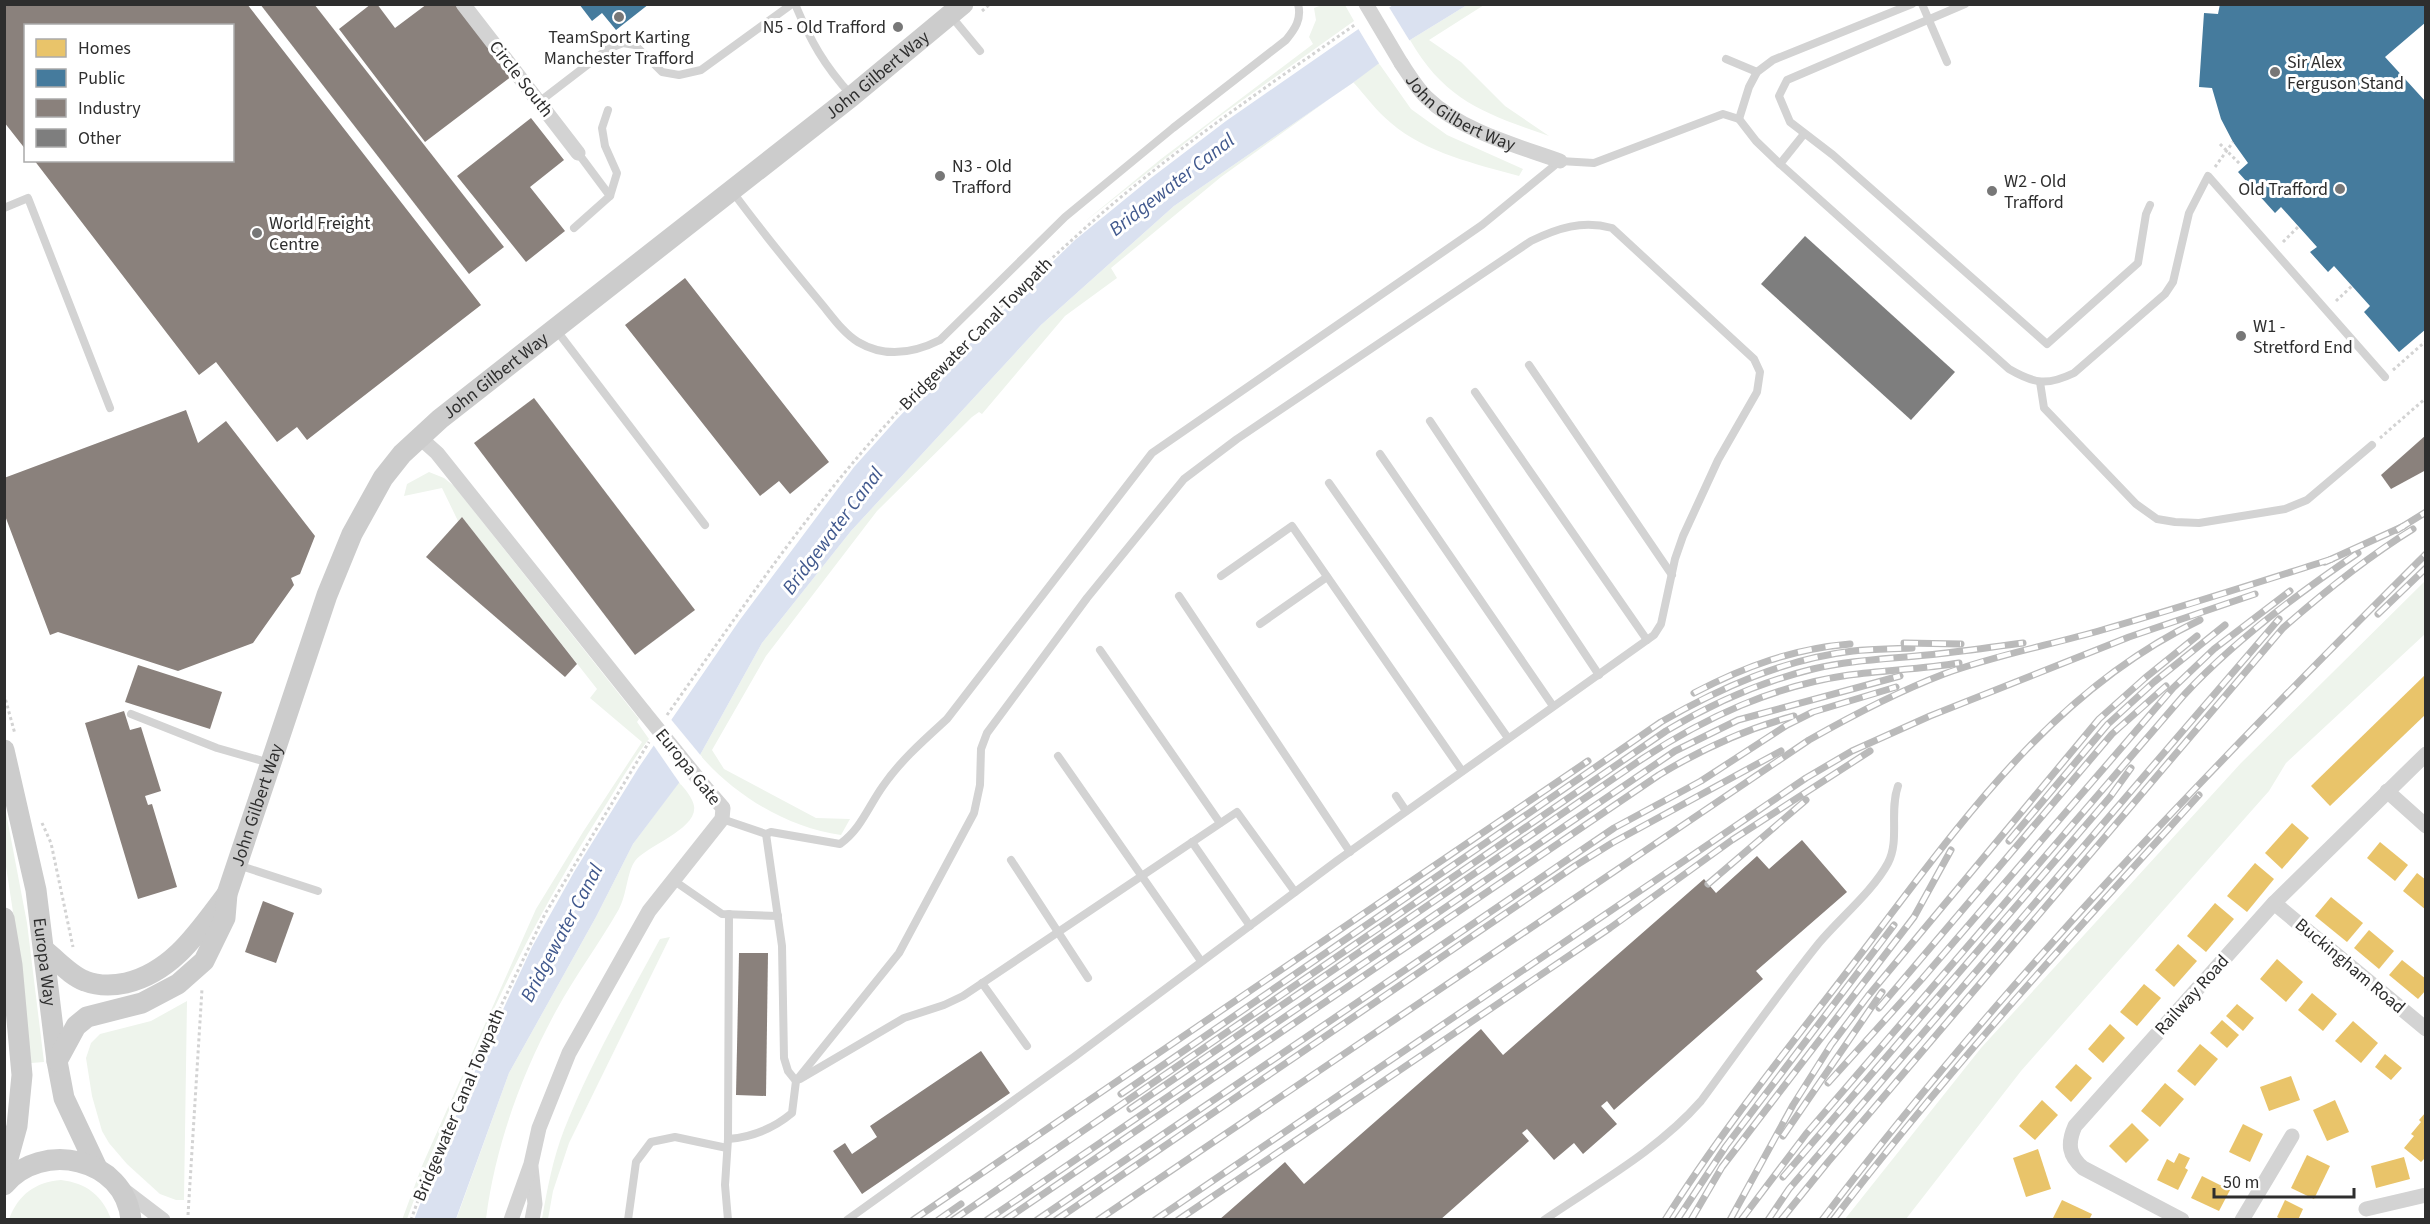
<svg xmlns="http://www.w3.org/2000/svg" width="2430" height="1224" font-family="'Source Sans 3',sans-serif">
<rect width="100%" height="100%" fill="#fff"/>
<g fill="#eef4ec">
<path d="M1322,5H1345L1354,21L1216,119L1083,223L1161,159L1313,44L1309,37L1316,20L1314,8Z"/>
<path d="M1467,5H1484L1429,40L1461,62L1505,106L1549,136C1486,114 1445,101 1410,40Z"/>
<path d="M1378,62L1411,109L1447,135L1523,169L1519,176C1476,164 1426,153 1391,123C1376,111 1366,96 1353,82L1221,177L1111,268L1117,278L1065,316L982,414L979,412L972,417L877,511L766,656L712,750L724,769L816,818L850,819L841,835C788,828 734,795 700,755L762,643L851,531L1041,325L1174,206L1354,82Z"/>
<path d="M429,472L444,478L454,486L639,719L637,722L649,739C630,763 615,791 599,816C520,941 457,1081 407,1219L402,1220L422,1166L536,909L583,832L642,742L590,698L597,689L462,517L458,521L442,488L404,496L407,484Z"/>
<path d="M2425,581V634L2286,763L2269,791L2021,1071L1906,1219H1845L1981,1048L2241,763Z"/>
<path d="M679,782C684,788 693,798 694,806C698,829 646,846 635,861C627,872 627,894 619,909C599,944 575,976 556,1011C521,1075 495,1147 486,1219L456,1220L509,1073L596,917L633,844Z"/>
<path d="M4,802L27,923L44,1062L31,1063L15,925L5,860Z"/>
<path d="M670,937L569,1143L553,1191L548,1219H542C547,1190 553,1158 564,1130C590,1064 626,1002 660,939Z"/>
<path d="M187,1001L184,1200H176L160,1194L127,1164L109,1143L102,1131L92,1096L86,1058L91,1043L100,1034L151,1021Z"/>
<path d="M61,1180C86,1183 102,1195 111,1219H9C18,1195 35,1182 61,1180Z"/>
</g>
<path fill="#dae1f0" d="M1393,5H1467L1410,40L1354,82L1174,206L1041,325L851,531L762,643L700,755L633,844L596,917L509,1073L456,1219L414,1220L433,1170L481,1057L532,947L574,872L639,767L739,621L854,467L896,420L984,329L1075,240L1151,178L1226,121Z"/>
<g fill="#fff">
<path d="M1387,4L1411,43L1380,65L1356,25Z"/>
<path d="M669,717L702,757L681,785L652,743Z"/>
</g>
<g fill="#e9c46a">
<path d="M2426,674V714L2330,806L2311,786Z"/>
<path d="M2292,823L2309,838L2282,869L2265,853Z"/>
<path d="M2380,842L2408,865L2395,881L2367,858Z"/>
<path d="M2255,863L2274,879L2247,912L2227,896Z"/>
<path d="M2417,873L2426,880V910L2403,891Z"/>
<path d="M2331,897L2363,923L2347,942L2315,916Z"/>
<path d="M2215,903L2234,919L2206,952L2187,936Z"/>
<path d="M2369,930L2394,951L2379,969L2354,948Z"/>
<path d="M2178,944L2197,961L2174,987L2155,970Z"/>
<path d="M2277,959L2303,982L2286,1002L2260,979Z"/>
<path d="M2402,960L2426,979V990L2418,999L2389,975Z"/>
<path d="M2144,984L2161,998L2137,1026L2120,1012Z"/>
<path d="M2312,993L2337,1014L2323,1031L2298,1010Z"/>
<path d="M2237,1004L2254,1018L2243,1031L2226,1016Z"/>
<path d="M2222,1020L2239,1035L2227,1048L2210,1033Z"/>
<path d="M2353,1021L2378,1043L2361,1063L2335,1041Z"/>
<path d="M2110,1024L2125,1038L2103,1063L2088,1049Z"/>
<path d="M2200,1044L2218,1059L2195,1086L2177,1071Z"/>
<path d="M2385,1054L2402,1068L2391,1080L2375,1067Z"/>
<path d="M2076,1064L2092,1078L2071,1102L2055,1087Z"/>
<path d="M2291,1076L2300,1100L2269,1111L2260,1087Z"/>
<path d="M2165,1083L2184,1099L2160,1127L2141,1111Z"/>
<path d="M2042,1100L2058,1115L2035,1140L2019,1126Z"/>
<path d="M2335,1100L2349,1132L2327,1141L2313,1110Z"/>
<path d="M2426,1112V1157L2421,1162L2404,1148L2414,1136L2411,1134L2421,1122L2419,1120Z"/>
<path d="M2132,1123L2149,1140L2126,1163L2109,1146Z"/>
<path d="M2243,1124L2263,1134L2250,1162L2229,1152Z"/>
<path d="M2038,1149L2051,1189L2026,1197L2013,1158Z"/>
<path d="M2179,1153L2190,1158L2185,1168L2188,1170L2178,1190L2157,1180L2167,1159L2174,1163Z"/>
<path d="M2307,1155L2330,1166L2314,1199L2291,1188Z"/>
<path d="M2404,1157L2410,1179L2376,1188L2371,1166Z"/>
<path d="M2202,1176L2230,1190L2219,1211L2191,1198Z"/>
<path d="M2062,1200L2092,1214L2089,1220H2052Z"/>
<path d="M2285,1200L2303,1209L2298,1220H2282L2277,1217Z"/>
</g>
<g fill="#457b9d">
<path d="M579,4H649L616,30L602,13L592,21Z"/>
<path d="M2220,4H2426V22L2385,57L2426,102V329L2399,352L2364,312L2370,306L2334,266L2328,272L2310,252L2317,247L2281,207L2275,213L2238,172L2248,163L2233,142L2221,119L2212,88L2199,87L2204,13L2218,14Z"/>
</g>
<g fill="#8a817c">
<path d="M4,4H247L481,305L307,440L297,427L277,442L216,362L199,375L34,160H232V26H26V150L4,122Z"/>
<path d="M260,4H314L504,247L469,274Z"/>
<path d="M371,4H377L395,28L427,4H458L512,76L425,142L339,29Z"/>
<path d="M531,118L564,160L530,187L565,231L526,262L457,176Z"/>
<path d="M685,278L829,462L790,494L779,481L760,496L625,325Z"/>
<path d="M534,398L695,610L635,655L474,443Z"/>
<path d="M186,410L198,443L226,421L315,536L300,574L291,578L294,585L253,643L178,671L58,632L50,635L4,513V478Z"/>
<path d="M2426,435V470L2391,489L2381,475Z"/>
<path d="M462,517L577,664L565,677L426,557Z"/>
<path d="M138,665L222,692L210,729L125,702Z"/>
<path d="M124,711L130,730L141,727L161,791L145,796L148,805L152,804L177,887L138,899L85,723Z"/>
<path d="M1802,840L1847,892L1756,971L1763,979L1614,1110L1607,1101L1601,1106L1617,1124L1583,1154L1574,1143L1554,1160L1527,1129L1522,1133L1529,1141L1440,1220H1219L1285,1162L1304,1184L1481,1029L1503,1055L1704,879L1716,893L1757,856L1769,869Z"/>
<path d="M263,901L294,913L276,963L245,952Z"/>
<path d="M739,953H768L766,1096L736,1095Z"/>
<path d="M981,1051L1010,1093L862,1194L833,1151L845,1143L852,1154L877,1137L870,1126Z"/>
</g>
<path fill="#7e7e7e" d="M1805,236L1955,372L1911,420L1761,284Z"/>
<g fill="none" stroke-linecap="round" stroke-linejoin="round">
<g stroke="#d3d3d3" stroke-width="3" stroke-dasharray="3 3" stroke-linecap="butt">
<path d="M982,11L990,4"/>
<path d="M2220,144L2241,165"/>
<path d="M2215,167L2233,142"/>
<path d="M2283,242L2299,226"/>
<path d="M2336,301L2352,286"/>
<path d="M2393,370L2426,341"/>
<path d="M2380,438L2426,398"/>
<path d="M4,694L15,734"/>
<path d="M667,715C739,613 809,508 894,416C951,355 1011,295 1073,239C1160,159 1259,92 1356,24"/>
<path d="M42,823L51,843L73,947"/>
<path d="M188,1215L202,989"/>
<path d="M411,1220L429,1169L477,1056L545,914L649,742"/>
</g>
<g stroke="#d3d3d3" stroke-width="8">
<path d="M795,4C811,42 824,65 851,95"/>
<path d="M1922,4L1947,62"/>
<path d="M1965,4L1787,80L1779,96L1790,122L1833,155L2047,344L2138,263L2146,214L2150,205"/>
<path d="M951,16L980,51"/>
<path d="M1726,59L1757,72"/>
<path d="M539,102L608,49L623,43L635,45L662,72L679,75L701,70L792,4"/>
<path d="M1739,119L1749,87L1757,72L1773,60L1912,4"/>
<path d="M578,153L610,196"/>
<path d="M1780,164L1804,134"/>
<path d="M732,191C760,229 790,266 820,302C831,315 843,333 858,342C885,358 914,353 940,340L1065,217L1173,128L1286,40C1295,29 1302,19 1298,4"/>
<path d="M4,208L28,198L110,408"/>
<path d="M574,228L610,196L617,173L605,146L602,128L608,110"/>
<path d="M557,331L705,525"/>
<path d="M1529,365L1672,575"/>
<path d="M2040,382L2044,408L2136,504L2157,519L2175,522L2199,523L2285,509L2307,500L2372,445"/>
<path d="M1475,392L1647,640"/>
<path d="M1430,421L1599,675"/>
<path d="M1380,454L1553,706"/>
<path d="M1329,483L1508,738"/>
<path d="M1221,576L1292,526L1462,771"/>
<path d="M1179,596L1350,852"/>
<path d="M1260,624L1327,577"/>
<path d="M1100,650L1220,823"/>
<path d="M131,714L217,748L270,763"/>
<path d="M1058,756L1201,961"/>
<path d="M1396,796L1406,811"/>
<path d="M722,819L766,834L771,832L840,844C861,829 868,807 883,786C901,760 924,740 947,719L1152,453L1482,225L1560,161L1594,163L1723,114L1739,119L1756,141L1780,164L2009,369C2035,384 2047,386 2074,373L2165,294L2173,282L2189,213L2208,176L2385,377"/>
<path d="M766,834L782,946L784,1058L788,1071L796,1081"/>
<path d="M1192,842L1250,926"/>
<path d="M1011,860L1088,978"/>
<path d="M238,865L318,891"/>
<path d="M673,880L722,914L778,916"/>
<path d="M982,983L1027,1046"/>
<path d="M800,1079L904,1018L944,1005L963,996L1237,812L1295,892"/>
<path d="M728,1139C752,1137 773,1129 792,1113L796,1081L899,953L974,813L980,785L981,749L987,733L1087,598L1184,479L1237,439L1531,241C1558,228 1582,220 1612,228L1754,359L1760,372L1757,392L1718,460L1683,536L1675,559L1661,624L1654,635L1338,860L1074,1057L847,1220"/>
<path d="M628,1220L636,1162L651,1142L675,1137L727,1148"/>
<path d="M728,1220L725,1185L728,1139L729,914"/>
<path d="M1544,1220C1598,1183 1658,1150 1701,1101C1740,1048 1778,994 1819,943C1840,918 1873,891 1888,863C1900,840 1889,811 1898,786"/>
</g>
<g stroke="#d3d3d3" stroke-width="15">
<path d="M463,4L578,153"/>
<path id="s1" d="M1401,63C1409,75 1416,87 1426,97C1461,131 1515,145 1560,161"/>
<path d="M419,437L437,453L644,712"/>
<path d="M2387,791L2426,826"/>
<path d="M2274,903L2426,1029"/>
<path d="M531,1167L535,1204L532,1220"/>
<path d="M121,1188L163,1220"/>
<path d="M2366,1209L2426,1195"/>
<path d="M511,1220L531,1164L539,1128L569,1053L649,911L722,819L723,808L704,786"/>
<path d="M2182,1220L2083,1168C2069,1156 2067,1144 2075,1126L2274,903L2426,754"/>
<path d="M2242,1220L2292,1136"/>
</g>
<g stroke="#ccc" stroke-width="21">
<path id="s2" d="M4,750L36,890L57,1061L64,1098L97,1168"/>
<path d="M4,918L12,965L22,1075L17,1126L4,1173"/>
<path d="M45,951C57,960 71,976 85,981C98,986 112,986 126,983C173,972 199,931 227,894"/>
<path id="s3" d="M57,1061L76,1026L87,1017L142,1003L178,984L204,961L225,918L227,894L327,595L352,534L383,478L402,454L440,419L852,96L963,4"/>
<path d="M4,1185C41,1140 125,1157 131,1220"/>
</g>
<g stroke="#bababa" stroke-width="7">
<g id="rail">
<path d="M2397,530L2426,512"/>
<path d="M2325,562L2404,526"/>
<path d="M2378,614L2426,568"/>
<path d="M1904,643L1961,644"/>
<path d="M1694,693C1746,666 1792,649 1850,644"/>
<path d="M2009,841L2108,724L2154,682L2225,625"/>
<path d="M1708,884L1806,800"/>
<path d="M1879,1008L2112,734L2166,686"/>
<path d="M1828,1083L1922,979L2173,688L2214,649L2290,591"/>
<path d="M1121,1094L1661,722C1720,688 1784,659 1853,651C1873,649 1893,649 1912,648"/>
<path d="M1130,1109L1642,759C1706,717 1773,686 1849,675C1886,670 1923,669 1959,663"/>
<path d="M1783,1136L1882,992"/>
<path d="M1783,1177L2110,797L2131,768"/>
<path d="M913,1220L1588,761"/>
<path d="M938,1220L961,1204"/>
<path d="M953,1220L1666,731C1713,703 1760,682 1813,669C1851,660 1889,659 1927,655C1959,652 1991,647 2023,643"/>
<path d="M987,1220L1675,751L1738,720L1900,676"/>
<path d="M1005,1220L1659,775C1702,749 1745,729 1794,716"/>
<path d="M1037,1220L1614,828L1701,781L1787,725L1813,712L1896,687"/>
<path d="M1056,1220L1575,866L1612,843L1781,751"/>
<path d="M1098,1220L1809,740C1853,715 1897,692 1944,674C1996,655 2050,645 2102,630C2179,608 2256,583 2332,559"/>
<path d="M1155,1220L1806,778L1852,751L1930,716L2129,637L2255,594"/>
<path d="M1178,1220L1610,928L1732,840L1870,751"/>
<path d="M1665,1220C1721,1131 1787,1050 1850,968C1951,837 2046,693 2200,620"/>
<path d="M1677,1220L1726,1146L1894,925"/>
<path d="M1691,1220L1722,1167L1914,917L1951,850"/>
<path d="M1730,1220L1793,1105L1831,1045L1868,996L2099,719L2145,678L2197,636"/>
<path d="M1741,1220L1806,1134L2184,695C2234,641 2297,594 2358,553"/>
<path d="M1768,1220L1789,1189L2279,619"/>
<path d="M1781,1220L1828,1162L2283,628C2324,592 2366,558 2413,529"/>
<path d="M1822,1220C2004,980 2213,766 2426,554"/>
<path d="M1833,1220C1947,1071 2073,934 2199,795"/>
</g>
</g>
<use href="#rail" stroke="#fff" stroke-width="4.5" stroke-dasharray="14" stroke-linecap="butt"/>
<g stroke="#d3d3d3" stroke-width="15">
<path d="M1366,4L1401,63"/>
<path d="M644,712L704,786"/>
</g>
</g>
<g fill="#777" stroke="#fff" stroke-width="2">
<circle cx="619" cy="17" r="6"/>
<circle cx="898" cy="27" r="6"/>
<circle cx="2275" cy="72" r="6"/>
<circle cx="940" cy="176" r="6"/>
<circle cx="2340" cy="189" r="6"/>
<circle cx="1992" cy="191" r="6"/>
<circle cx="257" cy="233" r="6"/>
<circle cx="2241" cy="336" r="6"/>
</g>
<g text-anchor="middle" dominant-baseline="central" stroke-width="6" stroke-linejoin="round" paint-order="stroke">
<g font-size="18" fill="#2e2e2e" stroke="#fff" text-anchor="start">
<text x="886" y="27" text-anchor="end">N5 - Old Trafford</text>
<text x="619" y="37" text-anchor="middle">TeamSport Karting<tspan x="619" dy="21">Manchester Trafford</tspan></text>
<text x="2287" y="62">Sir Alex<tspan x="2287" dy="21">Ferguson Stand</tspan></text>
<text x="952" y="166">N3 - Old<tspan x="952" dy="21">Trafford</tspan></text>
<text x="2004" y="181">W2 - Old<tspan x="2004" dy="21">Trafford</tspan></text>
<text x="2328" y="189" text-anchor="end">Old Trafford</text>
<text x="269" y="223">World Freight<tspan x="269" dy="21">Centre</tspan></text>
<text x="2253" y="326">W1 -<tspan x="2253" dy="21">Stretford End</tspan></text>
</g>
<g font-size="18" fill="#2e2e2e" stroke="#fff">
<text stroke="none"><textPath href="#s3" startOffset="1342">John Gilbert Way</textPath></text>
<text transform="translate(521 79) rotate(52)">Circle South</text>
<text stroke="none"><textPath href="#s1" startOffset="80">John Gilbert Way</textPath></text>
<text transform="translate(976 334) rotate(-45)">Bridgewater Canal Towpath</text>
<text stroke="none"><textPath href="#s3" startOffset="856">John Gilbert Way</textPath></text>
<text transform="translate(688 767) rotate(51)">Europa Gate</text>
<text stroke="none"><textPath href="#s3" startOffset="352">John Gilbert Way</textPath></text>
<text stroke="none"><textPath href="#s2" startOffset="216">Europa Way</textPath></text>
<text transform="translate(2350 966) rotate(40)">Buckingham Road</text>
<text transform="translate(2192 995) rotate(-48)">Railway Road</text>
<text transform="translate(459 1105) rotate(-67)">Bridgewater Canal Towpath</text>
</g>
<g font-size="20" font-style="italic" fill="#40588d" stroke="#fff">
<text transform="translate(1172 185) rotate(-38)">Bridgewater Canal</text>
<text transform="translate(833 531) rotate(-53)">Bridgewater Canal</text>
<text transform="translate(562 933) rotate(-62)">Bridgewater Canal</text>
</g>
</g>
<rect width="2430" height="1224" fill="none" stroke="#2e2e2e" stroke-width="12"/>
<rect x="24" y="24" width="210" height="138" fill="#ffffff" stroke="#ababab" stroke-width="1.5"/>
<rect x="36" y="39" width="30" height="18" fill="#e9c46a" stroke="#ababab" stroke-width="1.5"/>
<text x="78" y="54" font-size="18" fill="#2e2e2e">Homes</text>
<rect x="36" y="69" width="30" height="18" fill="#457b9d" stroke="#ababab" stroke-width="1.5"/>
<text x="78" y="84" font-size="18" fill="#2e2e2e">Public</text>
<rect x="36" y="99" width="30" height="18" fill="#8a817c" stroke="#ababab" stroke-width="1.5"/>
<text x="78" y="114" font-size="18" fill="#2e2e2e">Industry</text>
<rect x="36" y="129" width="30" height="18" fill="#7e7e7e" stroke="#ababab" stroke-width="1.5"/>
<text x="78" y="144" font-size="18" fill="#2e2e2e">Other</text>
<path d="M2214 1188v9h140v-9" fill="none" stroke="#2e2e2e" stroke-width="3"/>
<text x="2223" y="1188" font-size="18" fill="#2e2e2e" stroke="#ffffff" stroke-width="4.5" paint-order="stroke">50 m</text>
</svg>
